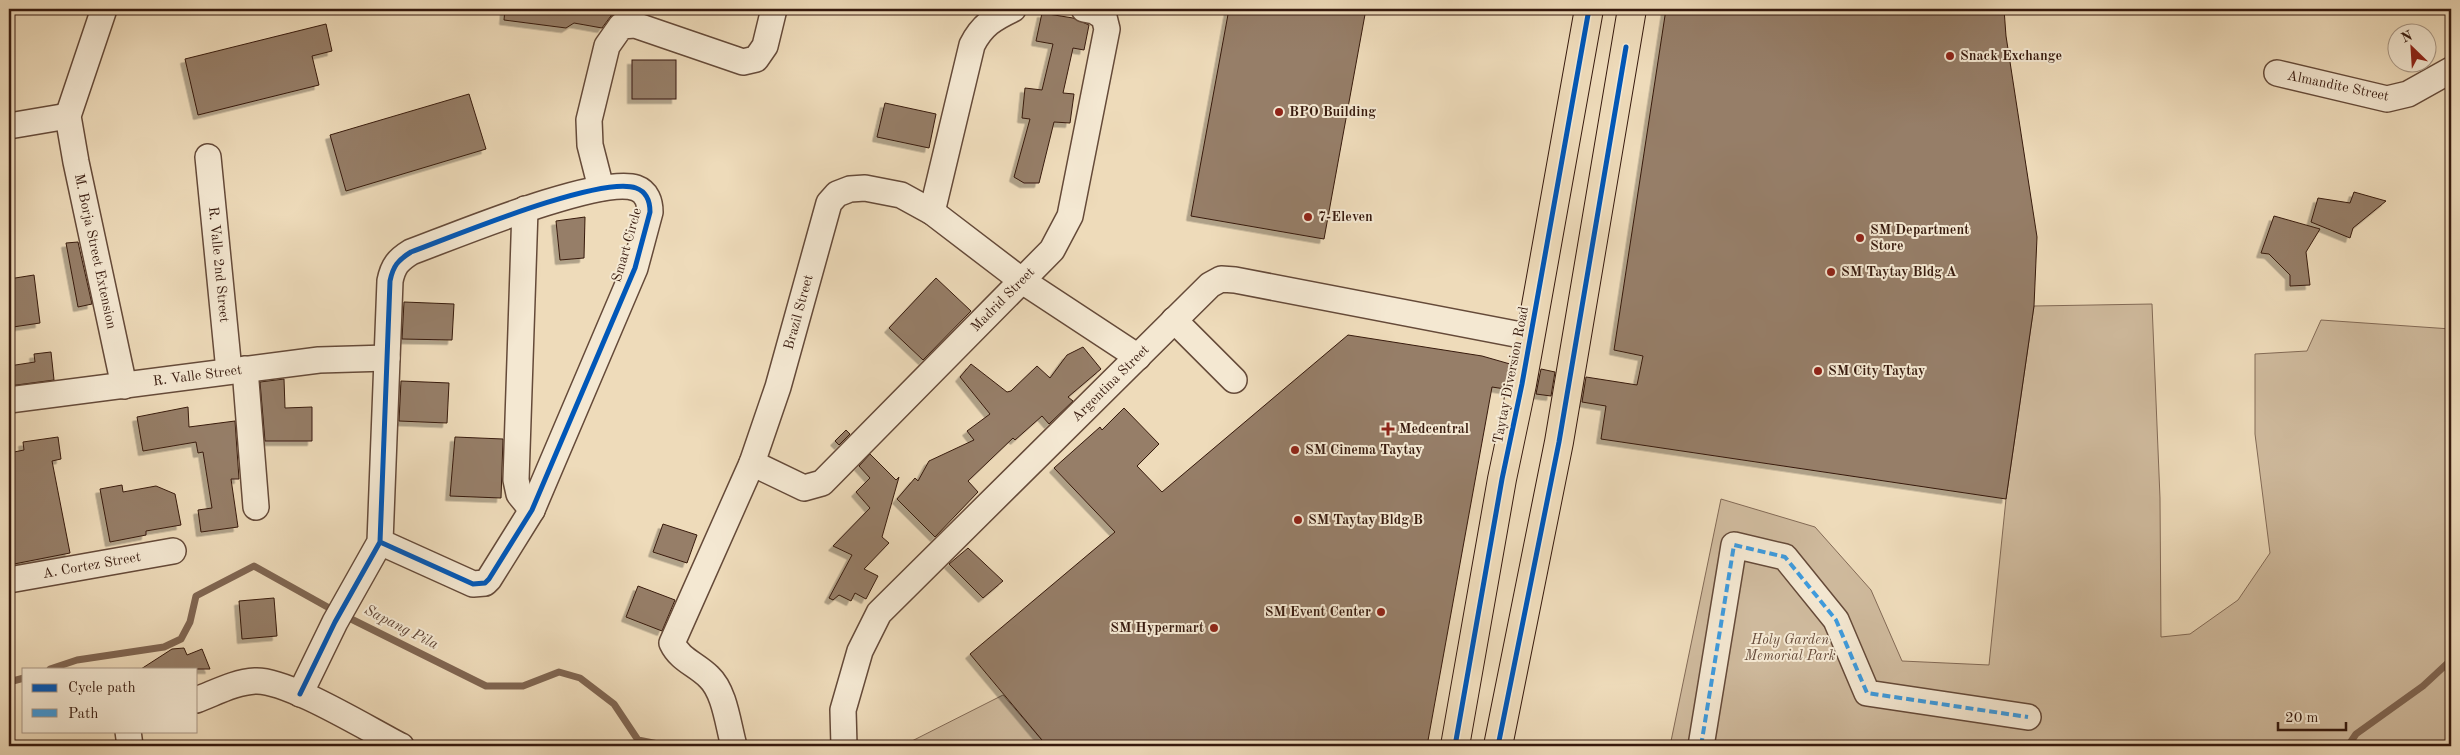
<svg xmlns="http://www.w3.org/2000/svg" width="2460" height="755" font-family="'Old Standard TT',serif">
<defs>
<filter id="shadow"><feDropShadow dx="-4.5" dy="4.5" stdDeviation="0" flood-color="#0004"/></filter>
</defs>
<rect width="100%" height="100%" fill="#eedbba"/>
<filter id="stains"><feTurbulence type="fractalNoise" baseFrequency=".004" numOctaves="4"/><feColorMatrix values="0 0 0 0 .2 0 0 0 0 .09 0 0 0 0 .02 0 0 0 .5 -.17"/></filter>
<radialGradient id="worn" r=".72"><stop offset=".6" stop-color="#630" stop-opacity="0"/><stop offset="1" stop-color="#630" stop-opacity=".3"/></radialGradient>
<g fill="#cfba9d" stroke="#836a56">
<path d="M2152,304L2160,498L2161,637L2190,634L2238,600L2270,553L2255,434V354L2307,351L2321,320L2451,329V746H1670L1721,499L1815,527L1871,590L1902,661L1989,665L2006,499L2034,306Z"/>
<path d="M1003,695L1047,746H902Z"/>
</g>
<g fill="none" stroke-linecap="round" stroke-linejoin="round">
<g stroke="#806652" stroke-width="7">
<path d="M50,669L77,660L164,647L181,639L190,622L196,596L254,566L331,609L486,686H523L559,672L580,678L614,704L638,740L668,746"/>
<path d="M9,682L24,678"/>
<path d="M2348,746L2356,734L2423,686L2451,660"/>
</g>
</g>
<g fill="#967e67" stroke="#371a0e" filter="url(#shadow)">
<path d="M505,9H616L602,28L574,23L566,28L504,20Z"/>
<path d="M1229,9H1366L1324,239L1191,216Z"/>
<path d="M1666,9H2004L2006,36L2037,237L2034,306L2006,499L1601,439L1606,406L1582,402L1586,377L1637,385L1643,356L1614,350Z"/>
<path d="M1042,13L1073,18L1089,25L1084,50L1073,48L1063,93L1074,94L1070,123L1054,122L1039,183H1024L1014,177L1030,119L1022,118L1025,88L1042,90L1053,44L1036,41Z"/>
<path d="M326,24L332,51L312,56L319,85L198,115L185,59Z"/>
<rect x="632" y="60" width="44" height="39"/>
<path d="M469,94L486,149L346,191L330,135Z"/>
<path d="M885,103L936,114L929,148L877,137Z"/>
<path d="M2354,192L2386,201L2353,228L2350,238L2311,222L2318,198L2350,203Z"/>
<path d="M2274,216L2320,229L2306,252L2310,285L2290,286V275L2269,254L2261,253Z"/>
<path d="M585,217L584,258L560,260L556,221Z"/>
<path d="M78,242L92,304L78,307L66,243Z"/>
<path d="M34,275L40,323L13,327L9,279Z"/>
<path d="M936,278L971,311L923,360L889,328Z"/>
<path d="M404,302L454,304L452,340L402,339Z"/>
<path d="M1348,335L1482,356L1510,364L1505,389L1492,387L1427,746H1047L970,654L1115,532L1054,468L1100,427L1102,430L1124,408L1159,444L1137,466L1162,492Z"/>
<path d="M1083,347L1101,369L1068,397L1073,401L1049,424L1042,416L1015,440L1013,438L968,481L978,492L935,537L897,499L915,478L918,481L929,461L974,440L967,431L990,414L960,377L971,364L1007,392L1011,391L1037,366L1050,378L1067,355Z"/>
<path d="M51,352L54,380L9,386V366L35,362L34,354Z"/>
<path d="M1541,369L1555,372L1551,396L1536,394Z"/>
<path d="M284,379L285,408L312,407V441H265L260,382Z"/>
<path d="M401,381L449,383L447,423L399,421Z"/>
<path d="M188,407L189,427L235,421L239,479H231L238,527L201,532L198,510L212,508L203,452L198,453L196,442L143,451L137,417Z"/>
<path d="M846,430L850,434L839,445L835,441Z"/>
<path d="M58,437L61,459L52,461L70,553L9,565V453L24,450L23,442Z"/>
<path d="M455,437L503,439L501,498L450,496Z"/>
<path d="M870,454L896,480L899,477L882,537L889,543L864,569L878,576L866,599L855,593L851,601L839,595L833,600L829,598L852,555L833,546L870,508L856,492L870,478L859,466Z"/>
<path d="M122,485L123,492L156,486L175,494L181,525L146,531V535L110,542L100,489Z"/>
<path d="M663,524L697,535L687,563L653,552Z"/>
<path d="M968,548L1003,581L983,598L949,564Z"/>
<path d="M638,586L675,600L662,631L626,617Z"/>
<path d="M274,598L277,636L242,639L239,601Z"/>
<path d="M184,648L187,655L202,649L210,669H141L172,649Z"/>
</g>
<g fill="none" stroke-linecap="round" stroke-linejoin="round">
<g stroke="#654a39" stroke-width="28">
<g id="street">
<path id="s1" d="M104,9L68,116L76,162L124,386"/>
<path d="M2277,73L2387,99L2408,94L2451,70"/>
<path d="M9,126L68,116"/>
<path id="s2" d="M208,157L229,371"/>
<path d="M601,188L590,145L589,120L607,46L621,26L635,25L743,62L756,59L765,46L774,9"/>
<path d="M525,209L516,480L519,494L532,510"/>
<path d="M932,212L972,45C982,25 994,18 1013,9"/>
<path d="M1174,320L1234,380"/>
<path d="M245,369L256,507"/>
<path id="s3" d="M9,400L319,360L387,358"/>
<path id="s4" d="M752,463L804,488L822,483L1052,250L1070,216L1107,29L1104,17L1094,11L1084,9"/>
<path id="s5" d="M9,580L173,551"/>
<path d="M300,694L335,622L380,542L390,281C393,266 398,260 411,252C452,237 600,175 636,188C647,192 650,202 650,212L635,268L532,510L489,579L485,583L473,584L380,542"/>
<path d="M196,700C215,693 235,682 255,681C287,679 369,730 401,746"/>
<path d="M128,731L130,746"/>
<path id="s6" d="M734,746C728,725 725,692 709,677C696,664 680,660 672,643L752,463L778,387L829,203L837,194L850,189L865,188L901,195L932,212L1021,280L1138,357"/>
<path id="s7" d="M844,746L843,710L860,651L879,613L1210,285L1221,279L1235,280L1531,337"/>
<path d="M1701,746L1734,545L1785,557L1836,620L1867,693L2028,717"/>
</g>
</g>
<g stroke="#371a0e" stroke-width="30">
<g id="primary">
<path d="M1455,746L1502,479L1522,384L1589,9"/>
<path d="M1498,746L1559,442L1632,9"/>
</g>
</g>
<use href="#street" stroke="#f4e8d2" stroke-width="25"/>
<use href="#primary" stroke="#eedbba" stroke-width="28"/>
<path stroke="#3e9bde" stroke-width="4" stroke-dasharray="8 4" stroke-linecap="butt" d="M1701,746L1734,545L1785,557L1836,620L1867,693L2028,717"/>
<g stroke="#f4e8d2" stroke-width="8">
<g id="cycleway">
<path d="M300,694L335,622L380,542L390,281C393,266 398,260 411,252C452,237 600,175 636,188C647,192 650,202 650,212L635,268L532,510L489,579L485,583L473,584L380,542"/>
<path d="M1455,746L1502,479L1522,384L1589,9"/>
<path d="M1498,746L1559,442L1626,47"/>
</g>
</g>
<use href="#cycleway" stroke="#0057b8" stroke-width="5"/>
</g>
<g fill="#8f2418" stroke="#f4e8d2" stroke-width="2">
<circle cx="1950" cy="56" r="5"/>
<circle cx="1279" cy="112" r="5"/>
<circle cx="1308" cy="217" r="5"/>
<circle cx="1860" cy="238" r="5"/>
<circle cx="1831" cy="272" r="5"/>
<circle cx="1818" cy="371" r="5"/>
<path d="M1385.5 421.5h5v5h5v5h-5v5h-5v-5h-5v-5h5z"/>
<circle cx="1295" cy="450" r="5"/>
<circle cx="1298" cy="520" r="5"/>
<circle cx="1381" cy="612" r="5"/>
<circle cx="1214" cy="628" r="5"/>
</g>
<g text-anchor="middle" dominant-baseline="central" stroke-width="4" stroke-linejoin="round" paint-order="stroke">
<g font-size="14" font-weight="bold" fill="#371a0e" stroke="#f4e8d2" text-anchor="start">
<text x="1960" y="56">Snack Exchange</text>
<text x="1289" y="112">BPO Building</text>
<text x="1318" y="217">7-Eleven</text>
<text x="1870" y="230">SM Department<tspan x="1870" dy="16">Store</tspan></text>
<text x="1841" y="272">SM Taytay Bldg A</text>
<text x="1828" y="371">SM City Taytay</text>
<text x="1399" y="429">Medcentral</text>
<text x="1305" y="450">SM Cinema Taytay</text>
<text x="1308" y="520">SM Taytay Bldg B</text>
<text x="1371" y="612" text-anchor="end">SM Event Center</text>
<text x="1204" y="628" text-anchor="end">SM Hypermart</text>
</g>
<g font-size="14" fill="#371a0e" stroke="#f4e8d2">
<text transform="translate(2338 86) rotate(12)">Almandite Street</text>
<text transform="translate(627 245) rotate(-74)">Smart Circle</text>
<text stroke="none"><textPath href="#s1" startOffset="251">M. Borja Street Extension</textPath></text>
<text stroke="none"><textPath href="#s2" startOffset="108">R. Valle 2nd Street</textPath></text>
<text stroke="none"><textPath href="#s4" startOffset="334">Madrid Street</textPath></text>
<text stroke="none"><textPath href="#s6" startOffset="480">Brazil Street</textPath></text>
<text transform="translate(1511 375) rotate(-79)">Taytay Diversion Road</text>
<text stroke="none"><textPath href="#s3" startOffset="190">R. Valle Street</textPath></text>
<text stroke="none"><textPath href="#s7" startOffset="466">Argentina Street</textPath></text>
<text stroke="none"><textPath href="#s5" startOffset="84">A. Cortez Street</textPath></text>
</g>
<g font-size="14" font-style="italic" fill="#654a39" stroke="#f4e8d2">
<text x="1790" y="640">Holy Garden<tspan x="1790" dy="16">Memorial Park</tspan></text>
</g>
<g font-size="15" font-style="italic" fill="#614636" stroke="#f4e8d2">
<text transform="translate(401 628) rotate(27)">Sapang Pila</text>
</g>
</g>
<rect width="2460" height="755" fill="none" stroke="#eedbba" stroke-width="30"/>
<rect x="10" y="10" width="2440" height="735" fill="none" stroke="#371a0e" stroke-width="2.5"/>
<rect x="15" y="15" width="2430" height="725" fill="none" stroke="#371a0e"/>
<rect x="22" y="668" width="175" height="65" fill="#f4e8d2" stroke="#a89684"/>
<rect x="32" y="684" width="25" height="8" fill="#0057b8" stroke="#a89684"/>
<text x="68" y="692" font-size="15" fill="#371a0e">Cycle path</text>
<rect x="32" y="709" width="25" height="8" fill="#3e9bde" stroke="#a89684"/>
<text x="68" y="718" font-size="15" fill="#371a0e">Path</text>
<g transform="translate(2412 48) rotate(335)"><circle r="24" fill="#f4e8d2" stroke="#a89684"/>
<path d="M0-4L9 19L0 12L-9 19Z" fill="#8f2418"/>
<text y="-8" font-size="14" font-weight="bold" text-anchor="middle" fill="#371a0e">N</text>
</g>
<path d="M2278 722v8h68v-8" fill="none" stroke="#371a0e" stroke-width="2.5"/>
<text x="2285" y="722" font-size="15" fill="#371a0e" stroke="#f4e8d2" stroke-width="4" paint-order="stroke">20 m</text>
<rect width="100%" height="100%" filter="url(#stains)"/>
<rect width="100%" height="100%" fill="url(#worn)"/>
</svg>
